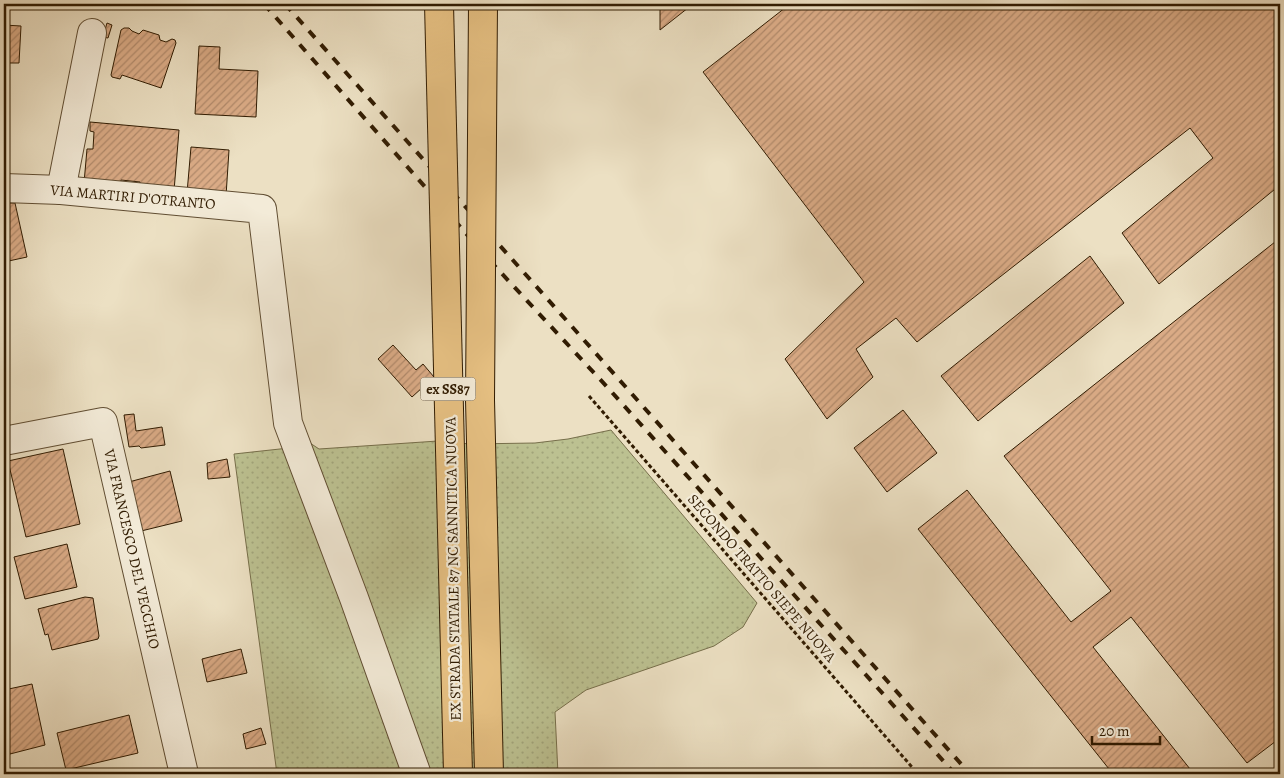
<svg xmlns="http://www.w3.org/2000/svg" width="1284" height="778" font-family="Alegreya,serif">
<defs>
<pattern id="green-dots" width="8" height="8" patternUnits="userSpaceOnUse" patternTransform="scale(1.25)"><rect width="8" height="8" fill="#bcc191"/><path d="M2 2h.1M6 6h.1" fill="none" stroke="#a2a57b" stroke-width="1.8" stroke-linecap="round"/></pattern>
<pattern id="building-hatch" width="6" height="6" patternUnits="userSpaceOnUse" patternTransform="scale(1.25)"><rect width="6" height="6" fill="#daab86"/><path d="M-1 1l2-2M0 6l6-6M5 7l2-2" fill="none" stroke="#b18a6b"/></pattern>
</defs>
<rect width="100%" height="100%" fill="#ece0c3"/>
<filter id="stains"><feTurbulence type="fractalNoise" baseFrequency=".004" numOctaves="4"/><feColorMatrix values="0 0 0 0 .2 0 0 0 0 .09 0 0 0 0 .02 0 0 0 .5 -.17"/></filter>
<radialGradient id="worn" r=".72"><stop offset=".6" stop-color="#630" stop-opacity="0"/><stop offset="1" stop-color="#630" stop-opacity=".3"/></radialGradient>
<path fill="url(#green-dots)" stroke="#766e4a" d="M611,430L757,603L743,627L714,646L586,690L555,712L558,774H277L234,454L289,448L310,443L319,449L438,441L470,444L535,443L568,439Z"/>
<g fill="url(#building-hatch)" stroke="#311c02">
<path d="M124,4H140L139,9L123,7Z"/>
<path d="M660,4H693L660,30Z"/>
<path d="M790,4H1280V185L1159,284L1122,233L1213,158L1190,128L917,342L896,318L856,349L873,377L827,419L785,359L864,282L703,72Z"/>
<path d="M107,23L112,25L108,38L103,37Z"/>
<path d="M4,25L21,26L19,63H4Z"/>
<path d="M124,28H129L132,31L139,34L143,30L159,35L160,40L166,42L172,39L175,40L176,43L161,88L122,75L120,79L112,77L111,75L121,30Z"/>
<path d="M199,46L220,47L219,69L258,71L256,117L195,114Z"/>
<path d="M90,122L179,130L174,191L139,188L140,182L121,180L120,187L84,183L87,149H93L94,132L90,131Z"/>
<path d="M191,147L229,150L226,196L187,193Z"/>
<path d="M4,203H15L27,257L4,262Z"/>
<path d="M1280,238V738L1247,763L1131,617L1093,647L1194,774H1113L918,529L967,490L1071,622L1111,591L1004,456Z"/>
<path d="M1090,256L1124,303L978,421L941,376Z"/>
<path d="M393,345L416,370L423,364L434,377L412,397L378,359Z"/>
<path d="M903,410L937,453L887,492L854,448Z"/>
<path d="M134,414L136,431L162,427L165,445L141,448L139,446L129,447L124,415Z"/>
<path d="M63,449L80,524L26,537L8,461Z"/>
<path d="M227,459L230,477L208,479L207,463Z"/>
<path d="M170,471L182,521L137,532L125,483Z"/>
<path d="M67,544L77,587L25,599L14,557Z"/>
<path d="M85,597L93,598L99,636L98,639L52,650L48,634L45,635L38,609Z"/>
<path d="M241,649L247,673L207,682L202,659Z"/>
<path d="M32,684L45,745L10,754L4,728V690Z"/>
<path d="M129,715L138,753L66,770L57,733Z"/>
<path d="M261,728L266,744L246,749L243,734Z"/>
</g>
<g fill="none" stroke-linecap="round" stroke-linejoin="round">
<g stroke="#604d32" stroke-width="30">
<g id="minor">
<path d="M4,188L61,190L262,209L288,423L354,598L416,772"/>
<path d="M61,190L92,33"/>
<path d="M4,441L103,422L184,774"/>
</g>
</g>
<path stroke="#311c02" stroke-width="3" stroke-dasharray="4 2.5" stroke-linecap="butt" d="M589,396L918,774"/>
<use href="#minor" stroke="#f3ebd8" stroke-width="28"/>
<g stroke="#311c02" stroke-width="4" stroke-dasharray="9 9" stroke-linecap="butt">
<path d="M264,4L492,263L609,389L955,774"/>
<path d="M285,4L970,774"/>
</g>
<g stroke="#311c02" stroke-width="30" stroke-linecap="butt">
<g id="highway-bridge">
<path d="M439,4L458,774"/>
<path d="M483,4L480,400L489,774"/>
</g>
</g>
<use href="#highway-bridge" stroke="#e6c082" stroke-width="28"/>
</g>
<g text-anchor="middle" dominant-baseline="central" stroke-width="4.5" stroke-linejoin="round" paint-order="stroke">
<rect fill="#f3ebd8" stroke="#6b5a42" stroke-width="1" x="420.5" y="377.5" width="55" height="23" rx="4"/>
<g font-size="14" font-weight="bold" fill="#311c02">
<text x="448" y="389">ex SS87</text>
</g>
<g font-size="15" fill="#311c02" stroke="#f3ebd8">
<text transform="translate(133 197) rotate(5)">VIA MARTIRI D'OTRANTO</text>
<text transform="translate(132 549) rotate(77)">VIA FRANCESCO DEL VECCHIO</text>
<text transform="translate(453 569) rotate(-91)">EX STRADA STATALE 87 NC SANNITICA NUOVA</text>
<text transform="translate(762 578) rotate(49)">SECONDO TRATTO SIEPE NUOVA</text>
</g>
</g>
<rect width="1284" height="778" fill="none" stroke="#ece0c3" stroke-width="20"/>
<rect x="5" y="5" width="1274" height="768" fill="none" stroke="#311c02" stroke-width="2.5"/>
<rect x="10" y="10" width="1264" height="758" fill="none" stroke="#311c02"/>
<path d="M1092 736v8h68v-8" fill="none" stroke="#311c02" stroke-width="2.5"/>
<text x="1099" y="736" font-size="15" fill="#311c02" stroke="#f3ebd8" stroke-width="4" paint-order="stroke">20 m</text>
<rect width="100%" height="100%" filter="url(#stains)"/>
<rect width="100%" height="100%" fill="url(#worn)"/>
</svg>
